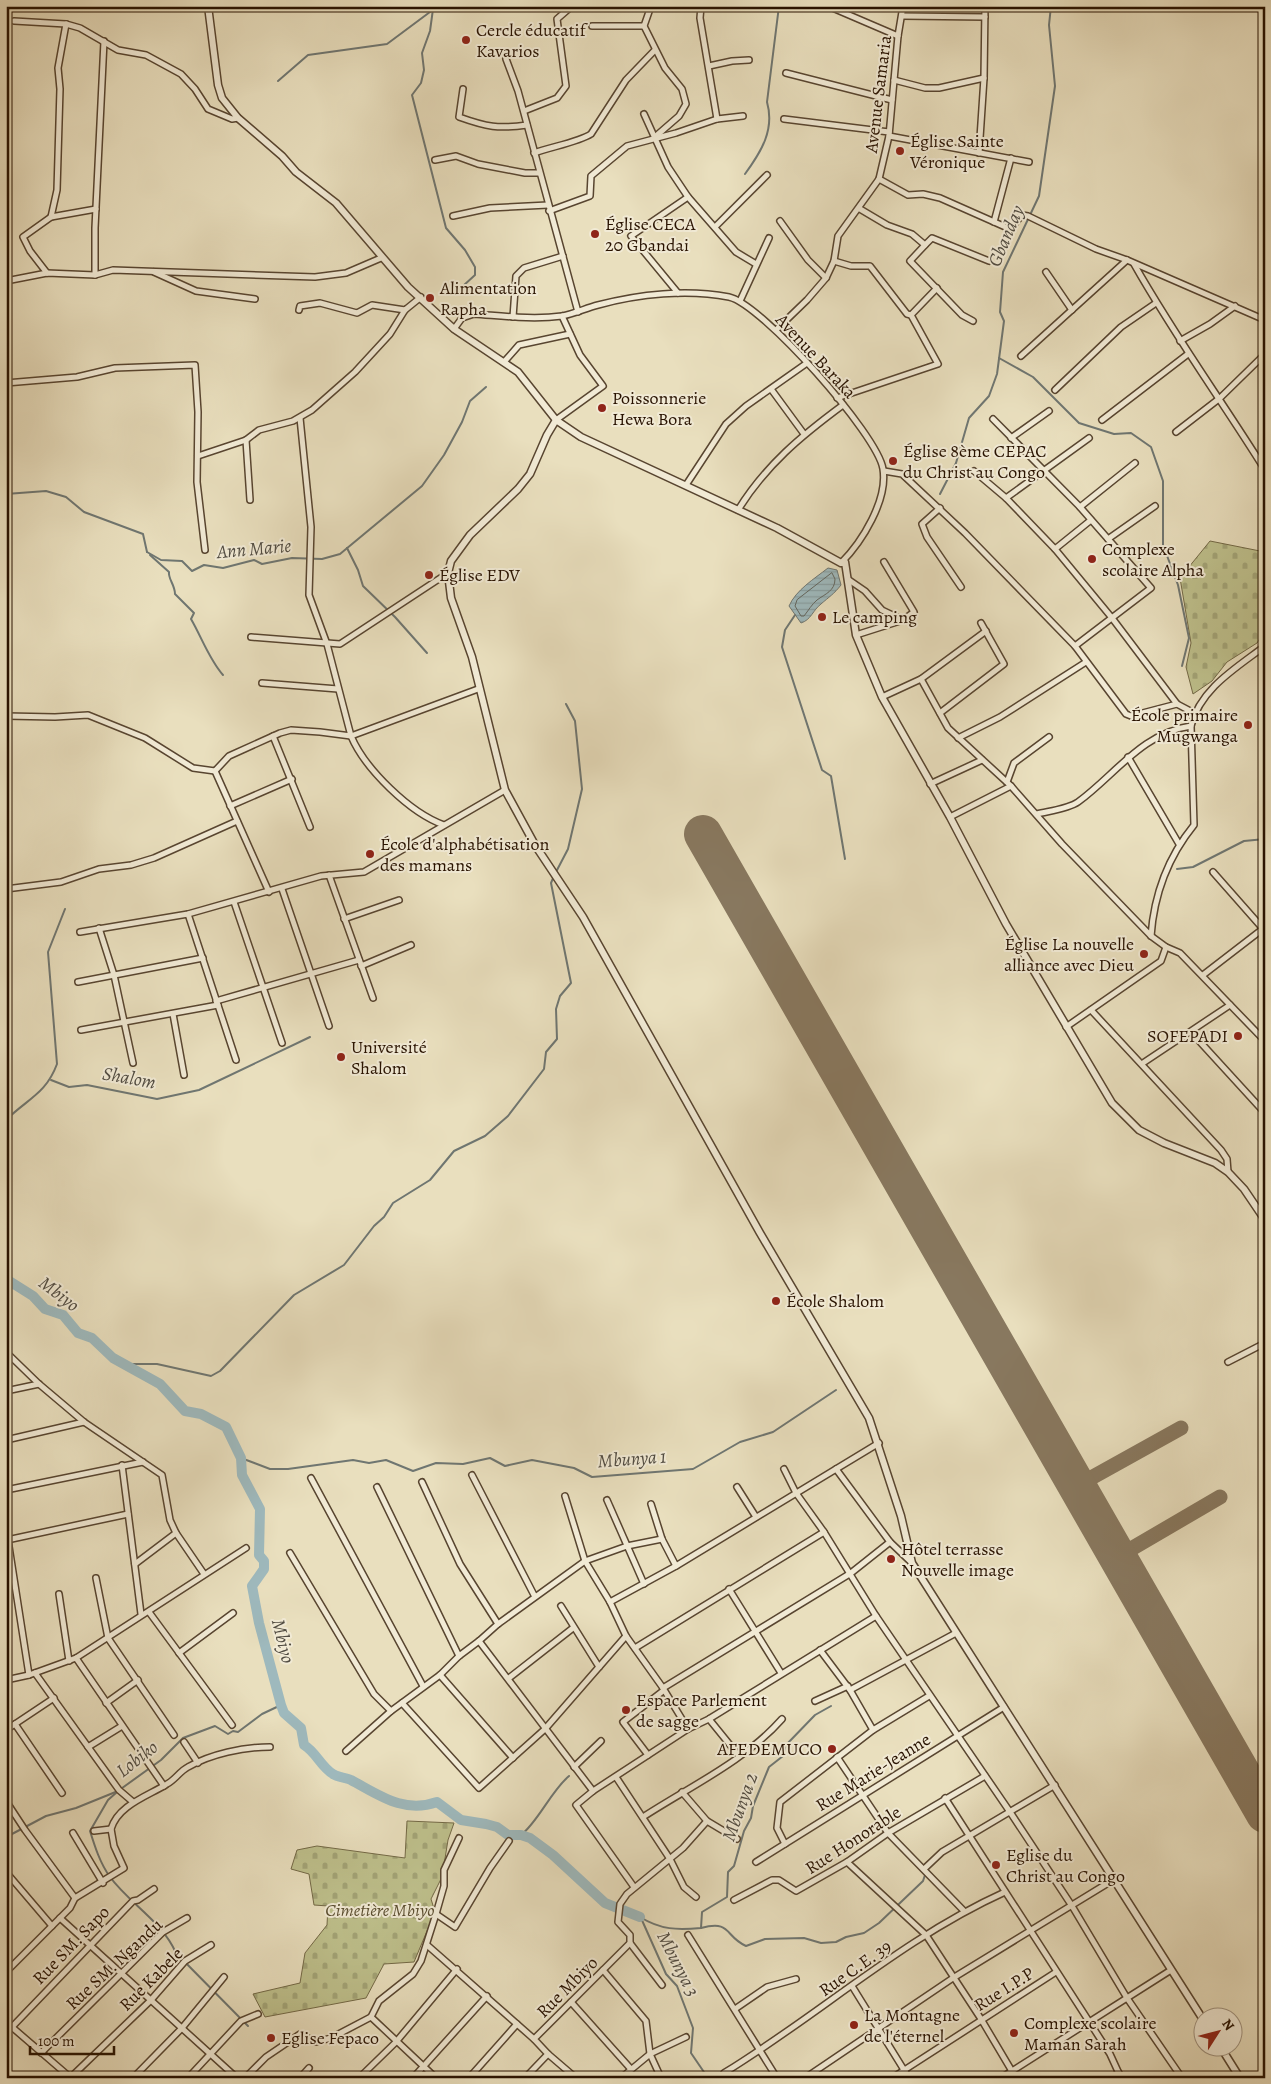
<svg xmlns="http://www.w3.org/2000/svg" width="1271" height="2084" font-family="Alegreya,serif">
<defs>
<pattern id="cemetery-stones" width="16" height="16" patternUnits="userSpaceOnUse" patternTransform="scale(1.25)"><rect width="16" height="16" fill="#bec08c"/><path d="M2 7V4a2 2 0 0 1 4 0v3zM10 15v-3a2 2 0 0 1 4 0v3z" fill="#a3a477"/></pattern>
<pattern id="water-rules" width="6" height="5" patternUnits="userSpaceOnUse" patternTransform="scale(1.25)"><rect width="6" height="5" fill="#9eb9bd"/><path d="M0 2.5h6" fill="none" stroke="#889ea1"/></pattern>
</defs>
<rect width="100%" height="100%" fill="#e9dfbe"/>
<filter id="stains"><feTurbulence type="fractalNoise" baseFrequency=".004" numOctaves="4"/><feColorMatrix values="0 0 0 0 .2 0 0 0 0 .09 0 0 0 0 .02 0 0 0 .5 -.17"/></filter>
<radialGradient id="worn" r=".72"><stop offset=".6" stop-color="#630" stop-opacity="0"/><stop offset="1" stop-color="#630" stop-opacity=".3"/></radialGradient>
<g fill="url(#cemetery-stones)" stroke="#736946">
<path d="M1210,541L1265,552V631L1257,643L1227,662L1212,681L1193,694L1186,667L1191,643L1180,578Z"/>
<path d="M407,1821L454,1823L448,1840L442,1877L431,1899L435,1912L414,1962L384,1964L366,1998L265,2017L253,1994L300,1983L305,1953L327,1925L328,1906L314,1905L309,1874L291,1869L297,1850L317,1846L405,1858Z"/>
</g>
<path fill="url(#water-rules)" stroke="#6f7671" d="M828,568L837,570L841,585C834,594 829,597 821,604C813,610 811,620 801,623L789,606C796,590 814,579 828,568Z"/>
<g fill="none" stroke-linecap="round" stroke-linejoin="round">
<path stroke="#63665e" stroke-width="1" d="M832,573L835,579C835,591 825,594 817,600C812,604 808,611 804,616H801L795,606L797,600Z"/>
<g stroke="#6f7671" stroke-width="2">
<path d="M433,9L430,31L422,53L424,70L421,83L412,95L446,228L465,250L475,267V275L463,286"/>
<path d="M278,81L308,55L387,44L438,6"/>
<path d="M745,174C761,152 775,130 767,102L779,6"/>
<path d="M999,358L1033,377L1079,423L1114,434L1131,433L1151,447L1163,481V545L1178,585L1189,638L1182,666"/>
<path d="M6,494L46,491L66,497L84,512L143,534L147,552"/>
<path d="M940,494L956,463L969,418L989,396L997,374L1004,321L1000,312L1003,272L1039,196L1055,86L1049,25L1051,6"/>
<path d="M347,548L358,570L363,586L395,617L427,653"/>
<path d="M147,552L161,560L182,561L192,571L204,565L223,568L254,560L262,564L292,558L322,559L340,554L422,486L444,455L462,422L470,401L486,387"/>
<path d="M150,555L169,572C168,579 175,585 175,594L194,613L191,619C202,638 209,659 223,675"/>
<path d="M795,615L785,630L782,647L822,770L831,776L845,859"/>
<path d="M1177,869L1193,867L1244,841L1265,839"/>
<path d="M556,872L568,849L582,789L575,721L566,704"/>
<path d="M51,1080L69,1087L87,1085L157,1099L199,1090L310,1037"/>
<path d="M6,1120C27,1099 46,1094 57,1064L48,952L65,909"/>
<path d="M126,1364H157L211,1376L220,1371L294,1295L344,1265L374,1226L384,1217L393,1203L430,1180L454,1151L485,1136L508,1116L544,1069L546,1052L557,1039L556,1009L560,996L571,983L551,883L554,876"/>
<path d="M241,1458L270,1469H288L353,1460L369,1463L386,1460L413,1471L436,1463L463,1464L490,1458L505,1466L532,1460L574,1468L592,1477L693,1469L740,1442L773,1432L836,1390"/>
<path d="M117,1792L108,1800L90,1831C95,1847 100,1863 110,1877C130,1904 162,1921 176,1953L248,2026"/>
<path d="M521,1835C538,1822 551,1791 569,1776"/>
<path d="M6,1841L12,1834L46,1816L76,1808L118,1791L161,1760L183,1738L215,1726L228,1734L233,1731L238,1732L262,1714L281,1705"/>
<path d="M640,1917C661,1930 677,1930 701,1928L702,1912L727,1897L728,1872L734,1866L744,1831L751,1818L753,1806L769,1767L783,1756L786,1745L815,1715L831,1706"/>
<path d="M641,1918L666,1974L677,1986L693,2028L691,2053L708,2078"/>
<path d="M701,1928C732,1920 724,1936 746,1946L765,1939L804,1938L821,1943L836,1942L846,1937L864,1933L879,1923L923,1881L925,1875"/>
</g>
<path stroke="#9eb9bd" stroke-width="10" d="M6,1279L33,1296L45,1309L63,1315L78,1333L92,1338L113,1358L160,1384L185,1411L201,1414L226,1427L241,1458L242,1475L260,1509L259,1555L264,1561V1569L252,1586L259,1623L281,1705L284,1713L301,1728L304,1745C316,1752 321,1767 333,1774C338,1778 346,1777 351,1780C379,1795 404,1814 437,1802L461,1820L486,1824L497,1827L508,1835H521L530,1838L553,1855L605,1903L640,1917"/>
<g stroke="#88785f" stroke-width="15">
<path d="M1072,1476L1080,1479L1091,1478L1181,1428"/>
<path d="M1083,1496L1085,1487L1091,1478"/>
<path d="M1123,1566L1125,1556L1131,1549L1220,1497"/>
</g>
<path stroke="#88785f" stroke-width="38" d="M703,834L1265,1814"/>
<g stroke="#584530" stroke-width="8">
<g id="minor">
<path d="M651,6L644,26L665,68L682,89L686,104L679,116L656,136"/>
<path d="M701,6L700,18L717,119"/>
<path d="M828,6L898,36"/>
<path d="M902,16L985,17"/>
<path d="M14,21L66,24L80,28L118,50L146,55L181,74L195,89L208,109L232,119L238,118"/>
<path d="M592,26H644"/>
<path d="M506,59L518,91L578,312"/>
<path d="M709,66L732,61L749,60"/>
<path d="M786,73L892,100"/>
<path d="M894,80L925,88H939L984,78"/>
<path d="M463,89L459,117C487,127 498,129 527,125"/>
<path d="M524,111L557,98L566,86L557,19L572,6"/>
<path d="M644,114L668,167L688,197L736,252L756,264"/>
<path d="M784,119L889,132"/>
<path d="M889,136L1029,162"/>
<path d="M534,153C550,147 579,142 591,134L626,80L655,50"/>
<path d="M979,153L984,78L985,6"/>
<path d="M435,160L456,156L478,164L525,173H539"/>
<path d="M879,179L908,195L923,194L940,198L1010,229L1022,215L1028,216L1096,249L1127,260L1265,320"/>
<path d="M860,209L887,225L912,234L925,245L910,261L962,315L973,321"/>
<path d="M549,211L590,196L591,176L627,146L676,133L717,119L743,116"/>
<path d="M453,216L490,208L548,205"/>
<path d="M51,217L57,190L60,89L58,68L66,24"/>
<path d="M780,221L808,260L826,278"/>
<path d="M994,222L1011,158"/>
<path d="M715,227L767,175"/>
<path d="M925,245L932,238L989,261"/>
<path d="M834,261L851,266H870L907,314L911,315L938,364L837,398"/>
<path d="M1134,264C1174,335 1222,401 1265,470"/>
<path d="M154,272L196,291L255,299"/>
<path d="M1046,272L1072,310"/>
<path d="M47,273L30,251L23,237L51,217L96,209"/>
<path d="M95,275V228L104,41"/>
<path d="M6,281L47,273L95,275L113,270L315,277L346,273L381,258"/>
<path d="M678,293L631,236L688,197"/>
<path d="M740,301L769,238"/>
<path d="M299,310L300,306L320,303L357,313L372,305L405,310L421,297"/>
<path d="M911,315L937,288"/>
<path d="M513,317L516,276L524,268L563,256"/>
<path d="M1263,318L1265,310"/>
<path d="M454,329L462,318L474,314C503,316 533,320 562,316C574,314 586,308 598,305C639,294 687,289 729,297C762,304 878,435 883,469C888,500 862,542 841,563"/>
<path d="M777,329L807,300L826,278L834,261L838,236L879,179L889,136L898,36L903,6"/>
<path d="M1180,341L1210,324L1235,306"/>
<path d="M1021,356L1127,260"/>
<path d="M504,362L519,345L570,334"/>
<path d="M6,383L77,377L115,368L195,365L198,412L197,482L205,550"/>
<path d="M771,389L804,434"/>
<path d="M1055,390L1121,327L1156,303"/>
<path d="M300,418L311,527L309,595L327,644L351,736C365,769 410,813 444,825"/>
<path d="M993,419L1080,507L1151,588L1075,646"/>
<path d="M556,420L603,386L580,355L562,316"/>
<path d="M1102,420L1188,354"/>
<path d="M1176,432L1220,398L1265,354"/>
<path d="M1011,438L1049,411"/>
<path d="M246,440L250,500"/>
<path d="M198,456L246,440L259,430L293,421L312,410L355,372L390,334L405,310"/>
<path d="M884,471L902,474L965,533L1075,646L1126,714L1131,716L1177,704"/>
<path d="M974,471L1006,498L1055,549L1112,618L1177,704L1194,713"/>
<path d="M686,485L726,424L746,406L807,363"/>
<path d="M1006,498L1089,438"/>
<path d="M1080,507L1135,463"/>
<path d="M940,508L922,524L927,537L961,587"/>
<path d="M738,510C766,465 801,436 843,405"/>
<path d="M1108,539L1155,506"/>
<path d="M1055,549L1091,520"/>
<path d="M849,580L865,591L882,610L903,620"/>
<path d="M856,635L903,620L914,612L884,562"/>
<path d="M251,637L340,644L448,573"/>
<path d="M921,679L948,728L1011,786L1062,844L1151,936L1166,947L1180,953L1265,1041"/>
<path d="M262,683L338,689"/>
<path d="M882,697L921,679L986,631"/>
<path d="M940,713L1004,664L981,623"/>
<path d="M6,716L55,717L88,715L145,738L193,768L215,771L229,756L280,733L291,730L320,732L351,736L478,689"/>
<path d="M273,736L310,827"/>
<path d="M958,738L1000,717L1086,662"/>
<path d="M1128,757L1179,844"/>
<path d="M215,771L269,892"/>
<path d="M1007,782L1014,763L1049,737"/>
<path d="M930,784L982,760"/>
<path d="M230,806L292,779"/>
<path d="M1037,814C1049,811 1068,809 1078,802C1115,775 1142,733 1191,726"/>
<path d="M950,817L1011,786"/>
<path d="M1213,872L1265,931"/>
<path d="M329,875L373,998"/>
<path d="M6,889L61,882L99,869L131,865L154,858L237,821"/>
<path d="M282,889L329,1026"/>
<path d="M234,902L282,1043"/>
<path d="M188,914L236,1060"/>
<path d="M344,919L399,900"/>
<path d="M99,928L114,975L133,1063"/>
<path d="M80,932L188,914L321,876L364,872L505,790"/>
<path d="M1151,936C1154,895 1168,857 1194,825L1191,726C1200,689 1236,668 1265,646"/>
<path d="M361,966L411,945"/>
<path d="M1203,975L1264,928"/>
<path d="M78,982L203,958"/>
<path d="M216,1001L359,960"/>
<path d="M1091,1010L1221,1150L1227,1159L1228,1172"/>
<path d="M173,1014L184,1075"/>
<path d="M1066,1027L1161,961L1166,947"/>
<path d="M81,1030L218,1005"/>
<path d="M1191,1032L1265,1113"/>
<path d="M1143,1063L1230,1005"/>
<path d="M6,1352L39,1384L84,1422L162,1475L170,1520L176,1533L204,1574"/>
<path d="M1228,1362L1265,1343"/>
<path d="M6,1391L39,1384"/>
<path d="M6,1440L84,1422"/>
<path d="M122,1465L141,1614"/>
<path d="M784,1469L796,1493L824,1532L876,1616L1010,1812L1072,1906L1127,1998L1182,2078"/>
<path d="M836,1469L890,1542L912,1563"/>
<path d="M472,1475L534,1595"/>
<path d="M311,1478L423,1686"/>
<path d="M422,1482L460,1564L498,1624"/>
<path d="M377,1487L459,1656"/>
<path d="M737,1487L756,1517"/>
<path d="M6,1490L143,1462"/>
<path d="M565,1496L585,1561L610,1602L626,1636L663,1688L688,1729"/>
<path d="M607,1500L644,1584"/>
<path d="M651,1504L662,1539L676,1566"/>
<path d="M7,1540L128,1514"/>
<path d="M8,1540L29,1675"/>
<path d="M290,1553L374,1694L391,1711"/>
<path d="M135,1564L176,1533"/>
<path d="M96,1578L108,1638L174,1735"/>
<path d="M729,1589L781,1673"/>
<path d="M59,1594L69,1661"/>
<path d="M610,1602L676,1566L879,1443"/>
<path d="M561,1606L599,1667"/>
<path d="M149,1612L232,1725"/>
<path d="M479,1641L593,1791"/>
<path d="M635,1648L824,1532"/>
<path d="M820,1650L850,1690L873,1730"/>
<path d="M179,1653L233,1613"/>
<path d="M76,1658L164,1786"/>
<path d="M35,1673L119,1790L133,1802"/>
<path d="M440,1675L513,1758"/>
<path d="M509,1678L573,1628"/>
<path d="M6,1680L29,1675L76,1658L246,1548"/>
<path d="M663,1688L851,1573L890,1542"/>
<path d="M850,1690L956,1633"/>
<path d="M815,1701L848,1686"/>
<path d="M106,1703L138,1680"/>
<path d="M402,1703L479,1788L545,1729L626,1636"/>
<path d="M709,1719L739,1756"/>
<path d="M15,1724L62,1793"/>
<path d="M6,1730L54,1698"/>
<path d="M184,1742L198,1763"/>
<path d="M88,1747L122,1726"/>
<path d="M346,1751L391,1711L440,1675L459,1656L479,1641L498,1624L585,1561L627,1546L662,1539"/>
<path d="M648,1755L623,1722L663,1691"/>
<path d="M837,1757L888,1833L964,1911"/>
<path d="M574,1767L601,1741"/>
<path d="M616,1777L670,1859L684,1887L696,1897"/>
<path d="M682,1792L707,1821L737,1839"/>
<path d="M945,1798L1110,2054L1121,2078"/>
<path d="M6,1801L25,1830L75,1898"/>
<path d="M643,1817C689,1787 745,1761 782,1719"/>
<path d="M94,1831L111,1829"/>
<path d="M73,1833L103,1883"/>
<path d="M785,1844L777,1828L780,1802L873,1730L929,1696"/>
<path d="M756,1862L1004,1707"/>
<path d="M847,1862L926,1935L981,2019L1016,2078"/>
<path d="M924,1869L942,1852L1055,1785"/>
<path d="M6,1872L52,1926"/>
<path d="M634,1887L576,1805L593,1791L688,1729L709,1719L876,1616"/>
<path d="M734,1900L772,1880H779L796,1891L847,1862L888,1833L985,1776"/>
<path d="M436,1914L455,1927L490,1868L509,1841"/>
<path d="M60,1918L237,2078"/>
<path d="M688,1935L777,2078"/>
<path d="M630,1943L662,1985"/>
<path d="M427,1945L534,2039"/>
<path d="M603,1970L646,2021L650,2054L661,2078"/>
<path d="M6,1972L70,1908L75,1898L124,1868L114,1846L111,1829C118,1805 148,1796 167,1784C175,1780 180,1771 188,1767C211,1754 243,1747 270,1747"/>
<path d="M852,1986L909,2078"/>
<path d="M571,2002L630,2068"/>
<path d="M735,2009L767,1987L796,1979"/>
<path d="M371,2017L436,2078"/>
<path d="M6,2022L71,2078"/>
<path d="M12,2027L133,1901L138,1900L154,1889"/>
<path d="M41,2053L163,1932L187,1918"/>
<path d="M548,2054L576,2078"/>
<path d="M724,2073C819,2015 903,1938 1005,1892"/>
<path d="M70,2078L151,2000L185,1961L211,1945"/>
<path d="M133,2078L182,2028L224,1977"/>
<path d="M188,2078L241,2021L258,2014"/>
<path d="M245,2078L266,2057L300,2034L316,2042L331,2038L371,2017L379,2001L413,1974L421,1961L436,1914L444,1886V1870L459,1838"/>
<path d="M300,2078L309,2068"/>
<path d="M359,2078L396,2042L457,1969"/>
<path d="M413,2078L487,1996"/>
<path d="M469,2078L517,2024"/>
<path d="M525,2078L548,2054L534,2039L630,1943V1935L618,1922L620,1904L627,1894L683,1848L707,1821"/>
<path d="M621,2078L650,2054L686,2037"/>
<path d="M805,2078L953,1978L1113,1880"/>
<path d="M892,2078L1056,1972"/>
<path d="M1001,2078L1171,1970"/>
<path d="M1111,2078L1119,2073"/>
</g>
</g>
<g stroke="#584530" stroke-width="9">
<g id="tertiary">
<path d="M208,6L218,85L222,98L238,118L282,156L296,172L336,203L408,287L454,329L518,372L556,420L581,437L777,528L841,563L845,562L856,635L882,697L950,817L1006,924L1112,1103L1139,1130L1164,1143L1215,1163L1228,1172L1244,1189L1265,1220"/>
<path d="M556,420L547,435L530,474L518,489L470,535L451,561L448,573L451,598L472,657L505,790L535,845L583,917L760,1233L869,1418L901,1516L912,1563L1204,2021"/>
<path d="M1220,2046L1240,2078"/>
</g>
</g>
<use href="#minor" stroke="#f1ead5" stroke-width="5"/>
<use href="#tertiary" stroke="#f1ead5" stroke-width="6"/>
</g>
<g fill="#8f2418" stroke="#f1ead5" stroke-width="2">
<circle cx="466" cy="40" r="5"/>
<circle cx="900" cy="151" r="5"/>
<circle cx="595" cy="234" r="5"/>
<circle cx="430" cy="298" r="5"/>
<circle cx="602" cy="408" r="5"/>
<circle cx="893" cy="461" r="5"/>
<circle cx="1092" cy="559" r="5"/>
<circle cx="429" cy="575" r="5"/>
<circle cx="822" cy="617" r="5"/>
<circle cx="1248" cy="725" r="5"/>
<circle cx="370" cy="854" r="5"/>
<circle cx="1144" cy="954" r="5"/>
<circle cx="1238" cy="1036" r="5"/>
<circle cx="341" cy="1057" r="5"/>
<circle cx="776" cy="1301" r="5"/>
<circle cx="891" cy="1559" r="5"/>
<circle cx="626" cy="1710" r="5"/>
<circle cx="832" cy="1749" r="5"/>
<circle cx="996" cy="1865" r="5"/>
<circle cx="854" cy="2025" r="5"/>
<circle cx="1014" cy="2033" r="5"/>
<circle cx="271" cy="2038" r="5"/>
</g>
<g text-anchor="middle" dominant-baseline="central" stroke-width="4" stroke-linejoin="round" paint-order="stroke">
<g font-size="18" fill="#281200" stroke="#f1ead5" text-anchor="start">
<text x="476" y="30">Cercle éducatif<tspan x="476" dy="21">Kavarios</tspan></text>
<text x="910" y="141">Église Sainte<tspan x="910" dy="21">Véronique</tspan></text>
<text x="605" y="224">Église CECA<tspan x="605" dy="21">20 Gbandai</tspan></text>
<text x="440" y="288">Alimentation<tspan x="440" dy="21">Rapha</tspan></text>
<text x="612" y="398">Poissonnerie<tspan x="612" dy="21">Hewa Bora</tspan></text>
<text x="903" y="451">Église 8ème CEPAC<tspan x="903" dy="21">du Christ au Congo</tspan></text>
<text x="1102" y="549">Complexe<tspan x="1102" dy="21">scolaire Alpha</tspan></text>
<text x="439" y="575">Église EDV</text>
<text x="832" y="617">Le camping</text>
<text x="1238" y="715" text-anchor="end">École primaire<tspan x="1238" dy="21">Mugwanga</tspan></text>
<text x="380" y="844">École d'alphabétisation<tspan x="380" dy="21">des mamans</tspan></text>
<text x="1134" y="944" text-anchor="end">Église La nouvelle<tspan x="1134" dy="21">alliance avec Dieu</tspan></text>
<text x="1228" y="1036" text-anchor="end">SOFEPADI</text>
<text x="351" y="1047">Université<tspan x="351" dy="21">Shalom</tspan></text>
<text x="786" y="1301">École Shalom</text>
<text x="901" y="1549">Hôtel terrasse<tspan x="901" dy="21">Nouvelle image</tspan></text>
<text x="636" y="1700">Espace Parlement<tspan x="636" dy="21">de sagge</tspan></text>
<text x="822" y="1749" text-anchor="end">AFEDEMUCO</text>
<text x="1006" y="1855">Eglise du<tspan x="1006" dy="21">Christ au Congo</tspan></text>
<text x="864" y="2015">La Montagne<tspan x="864" dy="21">de l'éternel</tspan></text>
<text x="1024" y="2023">Complexe scolaire<tspan x="1024" dy="21">Maman Sarah</tspan></text>
<text x="281" y="2038">Eglise Fepaco</text>
</g>
<g font-size="18" fill="#281200" stroke="#f1ead5">
<text transform="translate(878 94) rotate(-83)">Avenue Samaria</text>
<text transform="translate(816 356) rotate(47)">Avenue Baraka</text>
<text transform="translate(873 1772) rotate(-32)">Rue Marie-Jeanne</text>
<text transform="translate(853 1840) rotate(-33)">Rue Honorable</text>
<text transform="translate(71 1945) rotate(-46)">Rue SM. Sapo</text>
<text transform="translate(114 1964) rotate(-43)">Rue SM. Ngandu</text>
<text transform="translate(855 1968) rotate(-35)">Rue C.E. 39</text>
<text transform="translate(151 1979) rotate(-45)">Rue Kabele</text>
<text transform="translate(567 1987) rotate(-45)">Rue Mbiyo</text>
<text transform="translate(1004 1989) rotate(-32)">Rue I.P.P</text>
</g>
<g font-size="18" font-style="italic" fill="#5c4f31" stroke="#f1ead5">
<text x="380" y="1910">Cimetière Mbiyo</text>
</g>
<g font-size="19" font-style="italic" fill="#514c42" stroke="#f1ead5">
<text transform="translate(1006 236) rotate(-67)">Gbanday</text>
<text transform="translate(254 549) rotate(-5)">Ann Marie</text>
<text transform="translate(129 1078) rotate(10)">Shalom</text>
<text transform="translate(59 1294) rotate(37)">Mbiyo</text>
<text transform="translate(632 1459) rotate(-4)">Mbunya 1</text>
<text transform="translate(283 1641) rotate(76)">Mbiyo</text>
<text transform="translate(137 1759) rotate(-38)">Lobiko</text>
<text transform="translate(740 1807) rotate(-70)">Mbunya 2</text>
<text transform="translate(678 1964) rotate(63)">Mbunya 3</text>
</g>
</g>
<rect width="1271" height="2084" fill="none" stroke="#e9dfbe" stroke-width="25"/>
<rect x="8" y="8" width="1256" height="2069" fill="none" stroke="#281200" stroke-width="2.5"/>
<rect x="12" y="12" width="1246" height="2059" fill="none" stroke="#281200"/>
<g transform="translate(1218 2032) rotate(54)"><circle r="24" fill="#f1ead5" stroke="#a19480"/>
<path d="M0-4L9 19L0 12L-9 19Z" fill="#8f2418"/>
<text y="-8" font-size="14" font-weight="bold" text-anchor="middle" fill="#281200">N</text>
</g>
<path d="M30 2046v8h84v-8" fill="none" stroke="#281200" stroke-width="2.5"/>
<text x="38" y="2046" font-size="15" fill="#281200" stroke="#f1ead5" stroke-width="4" paint-order="stroke">100 m</text>
<rect width="100%" height="100%" filter="url(#stains)"/>
<rect width="100%" height="100%" fill="url(#worn)"/>
</svg>
